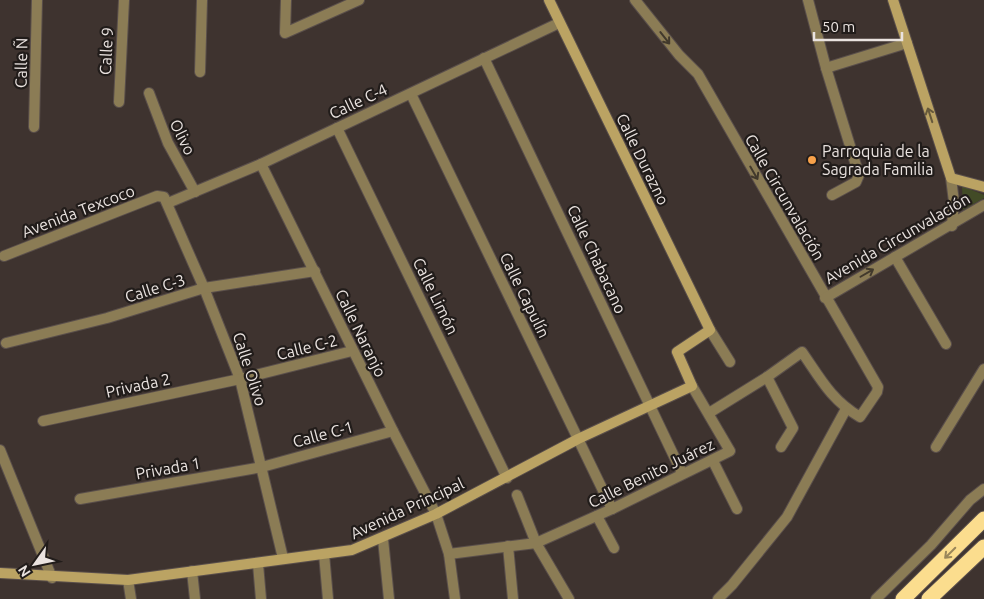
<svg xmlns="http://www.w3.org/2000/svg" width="984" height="599" font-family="Ubuntu,sans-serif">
<rect width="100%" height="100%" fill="#3e332f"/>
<path fill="#424b26" d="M962,186L984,195V198L963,210Z"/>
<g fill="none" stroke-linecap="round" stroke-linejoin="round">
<g stroke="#5a4f4b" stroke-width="12">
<g id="street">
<path d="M286,0L285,33L359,0"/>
<path d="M635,0L679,55L698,74L878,387L877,392L860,417C831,400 820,378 802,352L767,377L709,413"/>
<path d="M808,0L826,68L859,175L856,182L832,195"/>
<path d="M484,58L682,473"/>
<path d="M826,68L907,43"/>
<path d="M200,72L202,0"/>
<path d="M149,93L168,143L195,192"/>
<path d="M411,94L612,509"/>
<path d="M119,102L124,0"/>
<path d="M34,127L37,0"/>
<path d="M337,128L507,478"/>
<path d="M261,164L393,431L436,514L449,554L455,599"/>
<path d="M951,178L954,202L952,226"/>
<path d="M168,203L261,164L559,23"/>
<path d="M4,256L157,196L164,197L204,288L240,379L283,558"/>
<path d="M895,257L946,344"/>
<path d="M825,298L984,205"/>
<path d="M710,330L730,362"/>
<path d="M6,343L107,318L204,288L315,271"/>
<path d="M767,377L793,428L781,447"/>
<path d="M43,421L240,379L352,351"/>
<path d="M936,447L984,369"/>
<path d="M0,450L52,578"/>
<path d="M713,461L737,509"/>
<path d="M517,495L536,543L569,599"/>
<path d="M80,499L262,467L393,431"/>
<path d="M597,516L614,548"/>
<path d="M383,539L389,599"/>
<path d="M508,546L513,599"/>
<path d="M324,554L328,599"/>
<path d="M449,554L536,543L612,509L730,451L692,386"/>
<path d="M258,564L261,599"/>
<path d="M192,571L195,599"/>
<path d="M128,580L131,599"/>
<path d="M718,599L732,585L787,517L846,409"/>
<path d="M876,599L931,545L970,500L984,489"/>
</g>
</g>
<g stroke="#5a4f4b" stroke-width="12">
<g id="secondary">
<path d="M893,0L951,178L984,187"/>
<path d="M0,573L128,580L352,550L436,514L578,439L692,386L677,352L710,330L549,0"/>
</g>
</g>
<g stroke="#5a4f4b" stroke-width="17">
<g id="highway">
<path d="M903,599L984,519"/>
<path d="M929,599L984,547"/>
</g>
</g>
<use href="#street" stroke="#8b7c55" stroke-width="10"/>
<use href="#secondary" stroke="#bba363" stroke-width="10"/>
<use href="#highway" stroke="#fbdd8e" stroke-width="15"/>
</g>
<defs><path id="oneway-shaft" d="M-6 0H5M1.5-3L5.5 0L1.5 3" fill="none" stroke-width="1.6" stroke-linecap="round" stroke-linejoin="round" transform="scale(1.25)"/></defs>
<g stroke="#41392c">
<use href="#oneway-shaft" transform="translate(665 38) rotate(52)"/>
<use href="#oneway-shaft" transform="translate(754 173) rotate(60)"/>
<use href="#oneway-shaft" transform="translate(867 273) rotate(-30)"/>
</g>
<use stroke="#66593b" href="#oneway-shaft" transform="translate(930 115) rotate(-108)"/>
<use stroke="#99865a" href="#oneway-shaft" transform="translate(950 553) rotate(135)"/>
<circle fill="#f8a14a" stroke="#211c1a" stroke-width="2" cx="812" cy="160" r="5"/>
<g text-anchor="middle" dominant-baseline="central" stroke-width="4.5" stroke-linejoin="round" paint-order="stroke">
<g font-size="16" fill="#eae3e0" stroke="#211c1a">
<text transform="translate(106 51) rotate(-87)">Calle 9</text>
<text transform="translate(21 63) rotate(-89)">Calle Ñ</text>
<text transform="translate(358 101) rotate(-25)">Calle C-4</text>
<text transform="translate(183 137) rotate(64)">Olivo</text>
<text transform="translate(643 159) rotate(64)">Calle Durazno</text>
<text transform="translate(785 197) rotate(60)">Calle Circunvalación</text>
<text transform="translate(78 211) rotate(-21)">Avenida Texcoco</text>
<text transform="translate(897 238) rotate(-30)">Avenida Circunvalación</text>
<text transform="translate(597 259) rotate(65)">Calle Chabacano</text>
<text transform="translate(155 288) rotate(-17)">Calle C-3</text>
<text transform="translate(525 295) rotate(64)">Calle Capulín</text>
<text transform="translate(436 296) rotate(64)">Calle Limón</text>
<text transform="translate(361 333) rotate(64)">Calle Naranjo</text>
<text transform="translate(307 347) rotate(-14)">Calle C-2</text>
<text transform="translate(250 369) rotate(72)">Calle Olivo</text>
<text transform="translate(138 385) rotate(-12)">Privada 2</text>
<text transform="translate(323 434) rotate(-15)">Calle C-1</text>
<text transform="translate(168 468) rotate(-10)">Privada 1</text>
<text transform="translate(651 473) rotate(-26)">Calle Benito Juárez</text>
<text transform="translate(407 508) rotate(-25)">Avenida Principal</text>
</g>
<g font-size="16" fill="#eae3e0" stroke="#211c1a" text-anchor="start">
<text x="822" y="151">Parroquia de la<tspan x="822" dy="18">Sagrada Familia</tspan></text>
</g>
</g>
<g transform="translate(35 564) rotate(237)" stroke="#211c1a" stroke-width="4" paint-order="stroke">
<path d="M0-4L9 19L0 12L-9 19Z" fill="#eae3e0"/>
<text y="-8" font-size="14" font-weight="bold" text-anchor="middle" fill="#eae3e0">N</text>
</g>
<path d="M814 32v8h88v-8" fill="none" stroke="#eae3e0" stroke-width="2.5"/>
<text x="822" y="32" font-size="15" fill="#eae3e0" stroke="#211c1a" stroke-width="4" paint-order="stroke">50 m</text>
</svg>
